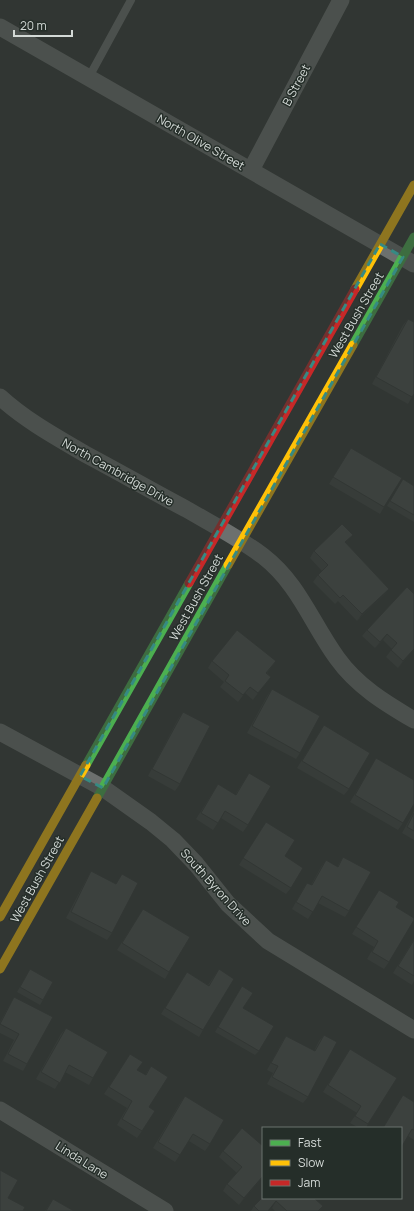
<svg xmlns="http://www.w3.org/2000/svg" width="414" height="1211" font-family="Manrope,sans-serif">
<rect width="100%" height="100%" fill="#313633"/>
<g fill="none" stroke-linecap="round" stroke-linejoin="round">
<path stroke="#6c706e" stroke-width="8" d="M89,77L131,0"/>
<g stroke="#6c706e" stroke-width="17">
<path d="M0,27L414,264"/>
<path d="M251,170L341,0"/>
<path d="M0,397C25,420 56,437 85,454C119,472 152,491 186,509C212,524 239,538 263,556C299,584 311,622 337,658C357,686 385,703 414,720"/>
<path d="M0,732L103,788L151,822L173,840L196,864L228,904L268,941L414,1030"/>
<path d="M0,1110L165,1211"/>
</g>
<g stroke="#4caf50" stroke-width="9">
<path d="M353,345L414,237"/>
<path d="M86,765L189,583"/>
<path d="M97,798L228,565"/>
</g>
<g stroke="#ffc107" stroke-width="9">
<path d="M355,289L414,185"/>
<path d="M228,565L353,345"/>
<path d="M0,917L86,765"/>
<path d="M0,969L97,798"/>
</g>
<path stroke="#c62828" stroke-width="9" d="M189,583L355,289"/>
</g>
<g fill="#3f4341">
<path d="M408,319L412,397L408,404L372,384L403,325Z"/>
<path d="M351,448L384,507L380,514L329,484Z"/>
<path d="M403,479L414,486V522L387,506Z"/>
<path d="M348,542L346,543L389,589L384,595L357,621L338,601L335,604L313,582L318,575L322,571L310,558L314,551Z"/>
<path d="M407,587L414,650L398,668L386,657L392,649L383,640L375,648L362,636L367,630Z"/>
<path d="M212,661H276L267,673L271,677L253,700L245,693L238,702L220,687L224,682L208,668Z"/>
<path d="M272,689L300,753L296,759L247,733L267,696Z"/>
<path d="M183,712L180,784L175,791L148,776L178,719Z"/>
<path d="M324,725L349,789L344,795L297,768Z"/>
<path d="M376,758L403,823L398,830L350,802L372,765Z"/>
<path d="M249,773L248,825L243,832L221,818L213,830L196,819L218,784L235,795Z"/>
<path d="M414,811V840L402,833Z"/>
<path d="M266,822L285,856L291,888L286,894L239,865Z"/>
<path d="M343,857L349,911L345,917L318,903L308,919L292,909L303,889L307,883L311,885L321,867L326,860L337,867Z"/>
<path d="M91,871L116,884L122,874L112,933L107,940L66,918L87,878Z"/>
<path d="M379,890L396,907L389,962L384,969L367,959L374,947L352,934Z"/>
<path d="M143,909L169,972L165,979L117,950Z"/>
<path d="M414,939V981L412,985L393,973Z"/>
<path d="M30,969L43,1000L40,1005L17,992Z"/>
<path d="M219,969L203,1030L199,1037L161,1014L187,972L208,985Z"/>
<path d="M242,986L243,1008L259,1051L255,1055L215,1032Z"/>
<path d="M14,997L27,1064L23,1071L3,1061L14,1040L0,1033V1022L10,1004Z"/>
<path d="M66,1028L93,1078L89,1085L65,1072L55,1089L36,1079L61,1034Z"/>
<path d="M324,1035L308,1097L303,1103L267,1084L273,1073L267,1070L282,1042L286,1036L314,1051L319,1041Z"/>
<path d="M350,1049L368,1124L366,1128H359L350,1123L357,1113L323,1092Z"/>
<path d="M130,1054L137,1070L145,1075L151,1066L149,1107L142,1131L137,1138L117,1125L127,1108L104,1094Z"/>
<path d="M403,1095L414,1102V1140L408,1136L401,1128H383Z"/>
<path d="M185,1096L210,1144L205,1151L189,1141L175,1162L153,1148L180,1103Z"/>
<path d="M223,1151L263,1177L239,1205L223,1191L227,1184L237,1173L219,1157Z"/>
<path d="M263,1197L323,1206L319,1211H275L272,1208L269,1211H251L254,1206Z"/>
<path d="M53,1199L74,1211H45Z"/>
</g>
<g fill="#333735">
<path d="M353,535L348,542L340,549L345,542Z"/>
<path d="M389,589L384,595L357,621L362,614Z"/>
<path d="M387,634L383,640L375,648L380,642Z"/>
<path d="M414,649V650L398,668L403,661Z"/>
<path d="M271,677L267,683L253,700L258,693Z"/>
<path d="M263,1176V1177L239,1205L244,1198Z"/>
<path d="M276,1201L272,1208L269,1211H268Z"/>
</g>
<g fill="#494e4c" stroke="#333735">
<path d="M408,319L414,322V394L412,397L376,377Z"/>
<path d="M351,448L402,478L384,507L333,477Z"/>
<path d="M403,479L414,486V515L390,501Z"/>
<path d="M342,524L353,535L345,542L389,589L362,614L343,595L340,598L318,575L328,565L314,551Z"/>
<path d="M407,587L414,594V649L403,661L391,650L397,643L387,634L380,642L367,630Z"/>
<path d="M237,630L276,661L266,673L271,677L258,693L250,687L243,695L225,681L229,675L212,661Z"/>
<path d="M272,689L320,716L300,753L252,726Z"/>
<path d="M183,712L210,726L180,784L152,769Z"/>
<path d="M324,725L370,753L349,789L302,761Z"/>
<path d="M376,758L414,780V804L403,823L355,795Z"/>
<path d="M249,773L271,786L248,825L225,811L218,823L201,813L218,784L236,795Z"/>
<path d="M414,813V831L407,827Z"/>
<path d="M266,822L295,840L285,856L303,868L291,888L243,858Z"/>
<path d="M343,857L371,872L349,911L322,896L313,912L296,902L307,883L312,885L326,860L338,867Z"/>
<path d="M91,871L116,884L122,874L138,883L112,933L71,912Z"/>
<path d="M379,890L399,902L396,907L414,918V920L389,962L372,952L378,941L356,927Z"/>
<path d="M143,909L190,937L169,972L122,943Z"/>
<path d="M414,940V976L398,966Z"/>
<path d="M30,969L53,982L43,1000L20,987Z"/>
<path d="M219,969L234,979L203,1030L165,1008L187,972L209,986Z"/>
<path d="M242,986L253,993L243,1008L274,1026L259,1051L218,1027Z"/>
<path d="M14,997L53,1017L27,1064L8,1054L19,1034L0,1024Z"/>
<path d="M66,1028L108,1052L93,1078L69,1065L60,1083L41,1072Z"/>
<path d="M324,1035L337,1042L308,1097L272,1077L278,1066L271,1063L286,1036L315,1051Z"/>
<path d="M350,1049L397,1078L368,1124L355,1116L361,1106L328,1085Z"/>
<path d="M130,1054L143,1062L137,1070L146,1075L151,1066L168,1077L149,1107L155,1111L142,1131L122,1119L132,1101L109,1087Z"/>
<path d="M403,1095L414,1102V1130L412,1129L401,1148V1128H383Z"/>
<path d="M185,1096L224,1120L210,1144L193,1134L180,1155L158,1142Z"/>
<path d="M242,1128L263,1146V1176L244,1198L227,1184L242,1167L223,1151Z"/>
<path d="M0,1170L18,1180L8,1198L25,1207L23,1211H0Z"/>
<path d="M263,1197V1198H314L323,1206L318,1211H287L276,1201L268,1211H259L254,1206Z"/>
<path d="M53,1199L74,1211H46Z"/>
</g>
<path d="M0 0H414V1211H0ZM380,244L403,257L103,788L80,776Z" fill="#313633" fill-opacity=".55" fill-rule="evenodd"/>
<path fill="none" stroke="#368a83" stroke-width="3" stroke-dasharray="8 5" stroke-linejoin="round" d="M380,244L403,257L103,788L80,776Z"/>
<g text-anchor="middle" dominant-baseline="central" stroke-width="3" stroke-linejoin="round" paint-order="stroke">
<g font-size="12" fill="#d3d9d6" stroke="#252e29">
<text transform="translate(296 85) rotate(-62)">B Street</text>
<text transform="translate(201 142) rotate(30)">North Olive Street</text>
<text transform="translate(356 315) rotate(-60)">West Bush Street</text>
<text transform="translate(118 472) rotate(29)">North Cambridge Drive</text>
<text transform="translate(196 597) rotate(-61)">West Bush Street</text>
<text transform="translate(37 879) rotate(-61)">West Bush Street</text>
<text transform="translate(216 887) rotate(48)">South Byron Drive</text>
<text transform="translate(82 1160) rotate(32)">Linda Lane</text>
</g>
</g>
<rect x="262" y="1127" width="140" height="72" fill="#252e29" stroke="#6b726e"/>
<rect x="270" y="1140" width="20" height="6" fill="#4caf50" stroke="#6b726e"/>
<text x="298" y="1147" font-size="12" fill="#d3d9d6">Fast</text>
<rect x="270" y="1160" width="20" height="6" fill="#ffc107" stroke="#6b726e"/>
<text x="298" y="1167" font-size="12" fill="#d3d9d6">Slow</text>
<rect x="270" y="1180" width="20" height="6" fill="#c62828" stroke="#6b726e"/>
<text x="298" y="1187" font-size="12" fill="#d3d9d6">Jam</text>
<path d="M14 30v6h58v-6" fill="none" stroke="#d3d9d6" stroke-width="2"/>
<text x="20" y="30" font-size="12" fill="#d3d9d6" stroke="#252e29" stroke-width="3" paint-order="stroke">20 m</text>
</svg>
